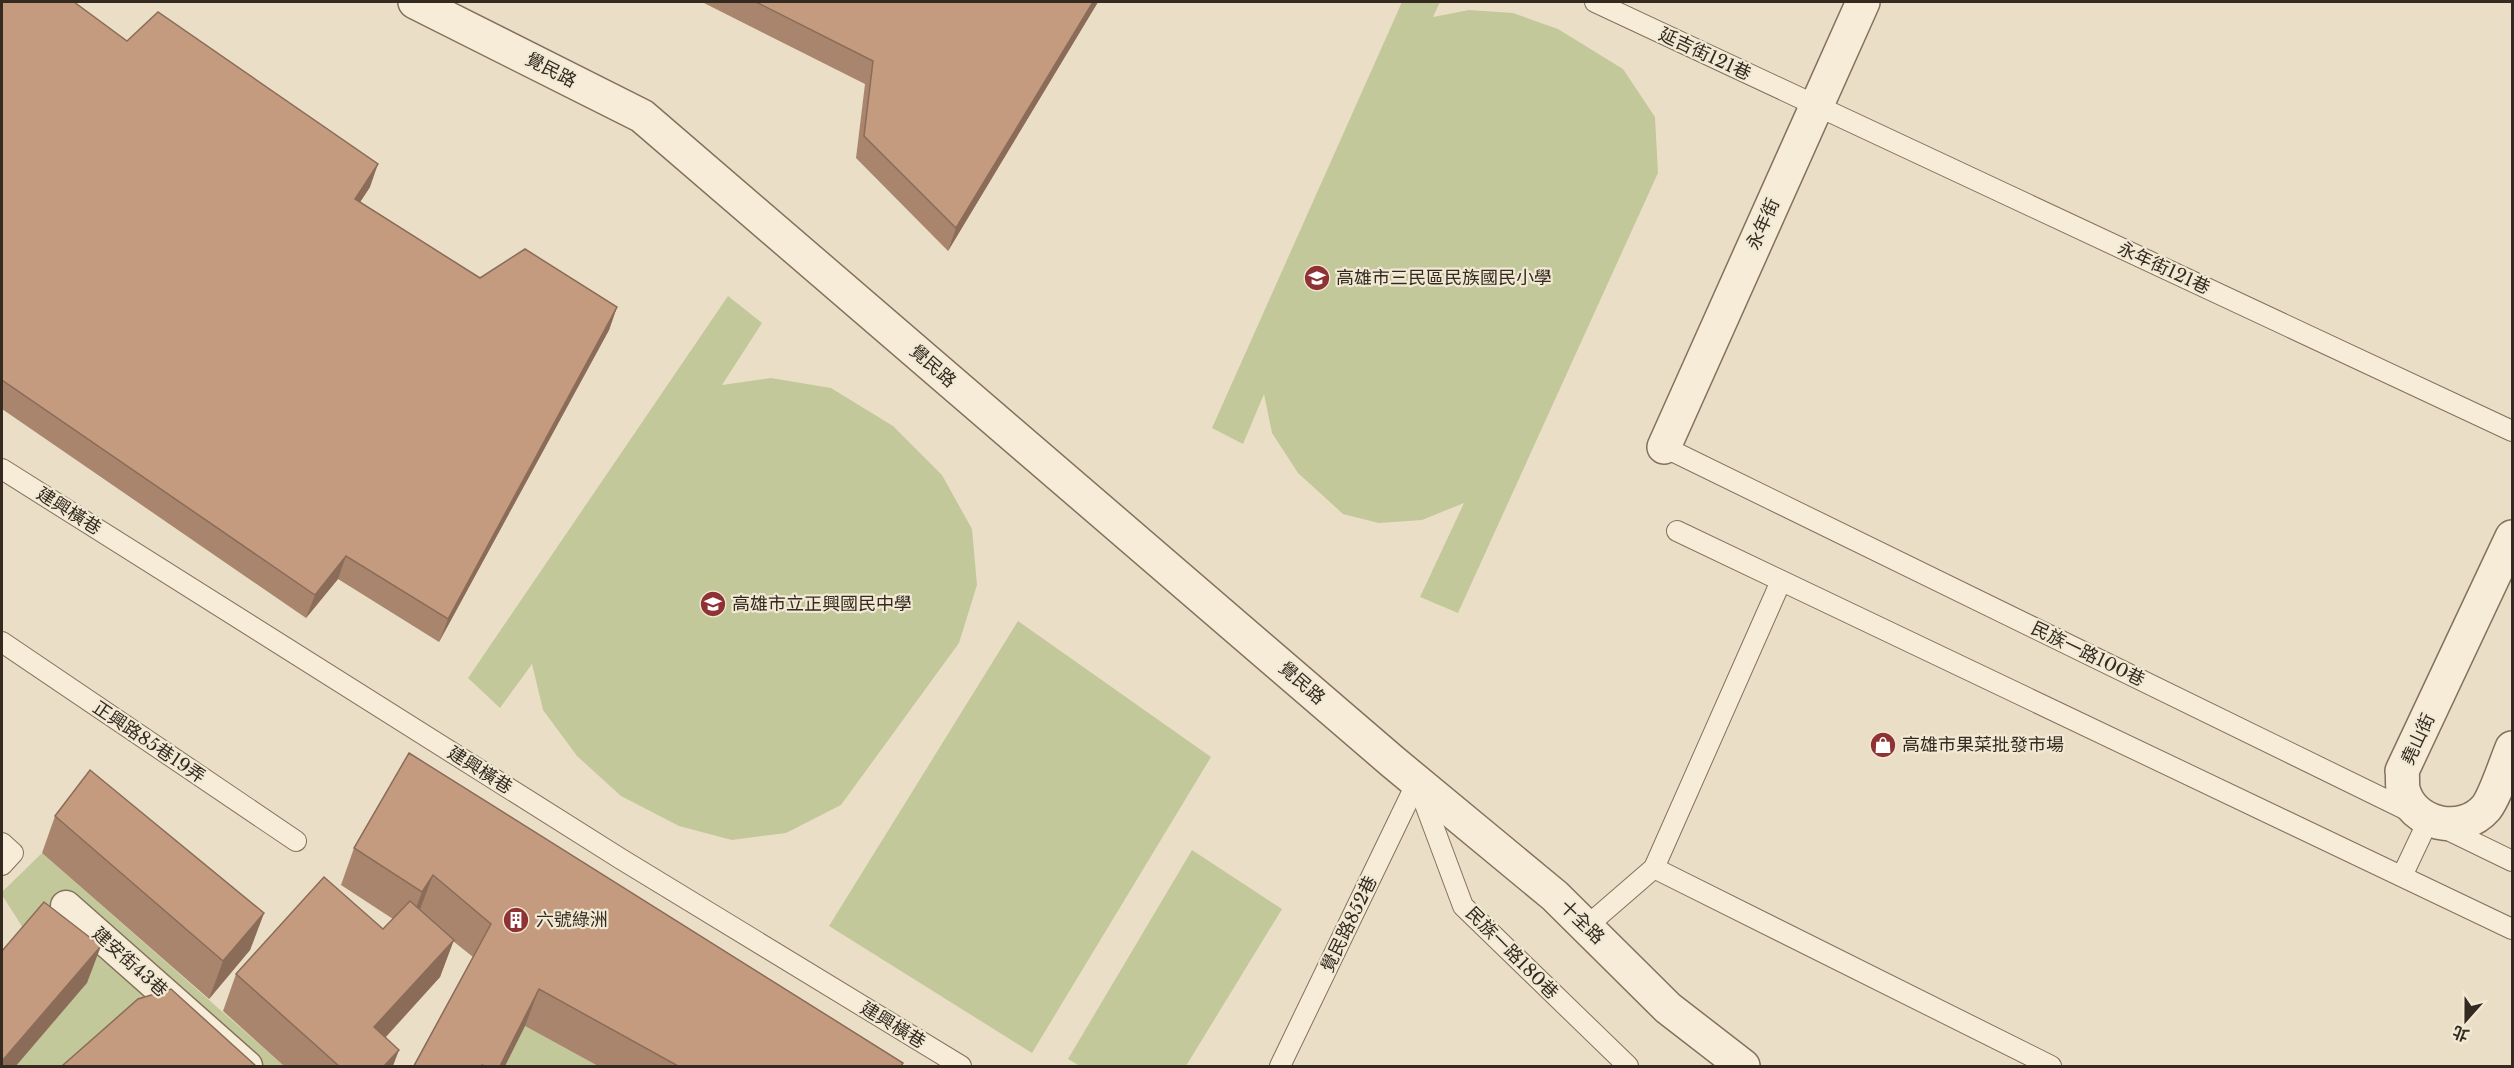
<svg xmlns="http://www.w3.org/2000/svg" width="2514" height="1068" font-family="'Libre Baskerville','Noto Sans TC',serif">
<rect width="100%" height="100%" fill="#eadfc6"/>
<g fill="#c3c89a">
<path d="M1402,2H1440L1433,17L1469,10L1513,13L1558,29L1623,69L1655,117L1658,173L1458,613L1420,597L1464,503L1422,520L1379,523L1343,514L1298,473L1272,433L1264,394L1243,444L1212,428Z"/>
<path d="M728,296L762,323L722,385L771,378L831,388L893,426L942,475L972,529L977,585L959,643L841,805L786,833L732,840L679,826L621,796L577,756L543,710L532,664L500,708L468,678Z"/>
<path d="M1018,621L1211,757L1032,1053L829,926Z"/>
<path d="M1192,850L1282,909L1186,1066H1080L1068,1059Z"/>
<path d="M42,853L284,1066H16L87,983L30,939L2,895V892Z"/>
<path d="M525,1026L598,1066H505Z"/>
</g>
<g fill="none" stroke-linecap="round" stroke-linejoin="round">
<g stroke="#84715d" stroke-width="22">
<g id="service">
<path d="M1595,2L2512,431"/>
<path d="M1664,447L2413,813"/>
<path d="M2,469L621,859L961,1066"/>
<path d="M1677,531L2512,929"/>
<path d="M2,642L296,841"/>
<path d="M1419,788L1463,906L1628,1066"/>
<path d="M2442,827L2512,861"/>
<path d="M2,843L13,853L2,865"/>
<path d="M1654,868L2051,1066"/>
<path d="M2402,876L2428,821"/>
<path d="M1587,926L1654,868L1781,581"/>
<path d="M1280,1066L1417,782"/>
</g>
</g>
<g stroke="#84715d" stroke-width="33">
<path id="pedestrian" d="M66,906L247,1066"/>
</g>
<g stroke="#84715d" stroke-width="36">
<g id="minor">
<path d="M1664,447L1863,2"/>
<path d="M2512,537L2402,771C2403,776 2402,784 2403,789C2412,825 2462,836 2486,808C2495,797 2506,762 2512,748"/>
</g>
</g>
<g stroke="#84715d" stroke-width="36">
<path id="tertiary" d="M415,2L642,116L1393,762L1555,896L1668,1008L1743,1066"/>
</g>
<use href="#service" stroke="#f6ecd8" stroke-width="20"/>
<use href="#pedestrian" stroke="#f6ecd8" stroke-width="30"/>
<use href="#minor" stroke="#f6ecd8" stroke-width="33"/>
<use href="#tertiary" stroke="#f6ecd8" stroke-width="33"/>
</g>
<g fill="#a9856d">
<path d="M2,2L127,41L370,187L360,202L480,278L617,307L609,330L439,642L338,579L306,618L2,409Z"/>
<path d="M702,2H1098L948,251L856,158L865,84Z"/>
<path d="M409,753L903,1063L902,1066H598L525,1026L505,1066H413L473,957L453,941L440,977L386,1037L393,1066H284L223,1011L236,974L383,929L393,919L341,885L354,848Z"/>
<path d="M55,816L264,913L250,950L209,999L42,853Z"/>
</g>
<g fill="#8a6c59">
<path d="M1093,2H1098L948,251L956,228Z"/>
<path d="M378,164L370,187L347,222L355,199Z"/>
<path d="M617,307L609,330L439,642L448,619Z"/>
<path d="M346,556L338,579L306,618L315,595Z"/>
<path d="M433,875L419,912L408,929L422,892Z"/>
<path d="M264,913L250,950L209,999L223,961Z"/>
<path d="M454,940L440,977L361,1064L374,1027Z"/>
<path d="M101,946L87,983L16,1066H2V1061Z"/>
<path d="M539,989L525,1026L505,1066H500Z"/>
<path d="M399,1050L393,1066H384Z"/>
</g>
<g fill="#c59b7f" stroke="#8a6c59" stroke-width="1.5">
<path d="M2,2H74L127,41L158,12L378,164L355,199L480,278L525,249L617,307L448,619L346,556L315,595L2,380Z"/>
<path d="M756,2H1093L956,228L864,136L873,61Z"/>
<path d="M409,753L903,1063L901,1066H678L539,989L500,1066H485L482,1065V1066H414L491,924L433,875L422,892L354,848Z"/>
<path d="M90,770L264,913L223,961L55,816Z"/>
<path d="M324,877L383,929L410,901L454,940L374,1027L399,1050L384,1066H339L236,974Z"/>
<path d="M44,902L101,946L2,1061V951Z"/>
<path d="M171,989L256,1066H62L138,999Z"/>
</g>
<defs>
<g id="school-disc" transform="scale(1.35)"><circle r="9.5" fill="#8e3234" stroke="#f2e9d5"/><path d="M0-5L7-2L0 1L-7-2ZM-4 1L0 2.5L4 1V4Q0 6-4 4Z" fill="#fff"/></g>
<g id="shop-disc" transform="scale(1.35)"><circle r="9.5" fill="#8e3234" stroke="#f2e9d5"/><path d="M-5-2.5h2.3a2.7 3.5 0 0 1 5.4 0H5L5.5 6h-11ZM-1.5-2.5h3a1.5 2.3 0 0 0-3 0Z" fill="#fff"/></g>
<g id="building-disc" transform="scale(1.35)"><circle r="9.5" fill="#8e3234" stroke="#f2e9d5"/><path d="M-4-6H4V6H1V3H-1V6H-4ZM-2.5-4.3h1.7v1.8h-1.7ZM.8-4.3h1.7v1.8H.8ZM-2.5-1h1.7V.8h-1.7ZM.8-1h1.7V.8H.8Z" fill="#fff"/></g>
</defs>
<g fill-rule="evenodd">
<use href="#school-disc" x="1317" y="278"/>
<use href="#school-disc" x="713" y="604"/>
<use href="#shop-disc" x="1883" y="745"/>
<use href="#building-disc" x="516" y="920"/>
</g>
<g text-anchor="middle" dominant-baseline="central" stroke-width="4.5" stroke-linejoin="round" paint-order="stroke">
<g font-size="18" fill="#352a20" stroke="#f2e9d5">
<text transform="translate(1705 54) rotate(25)">延吉街121巷</text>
<text transform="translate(551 70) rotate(27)">覺民路</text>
<text transform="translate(1763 224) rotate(-66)">永年街</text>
<text transform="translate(2164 268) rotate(25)">永年街121巷</text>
<text transform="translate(933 366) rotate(41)">覺民路</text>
<text transform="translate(69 511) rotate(32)">建興橫巷</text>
<text transform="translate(2088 654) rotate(26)">民族一路100巷</text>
<text transform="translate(1302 683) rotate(41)">覺民路</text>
<text transform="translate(2418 739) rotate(-65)">堯山街</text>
<text transform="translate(149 742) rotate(34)">正興路85巷19弄</text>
<text transform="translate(480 770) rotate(32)">建興橫巷</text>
<text transform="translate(1582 922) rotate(44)">十全路</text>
<text transform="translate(1349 924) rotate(-64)">覺民路852巷</text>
<text transform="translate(1512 953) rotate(45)">民族一路180巷</text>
<text transform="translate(130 962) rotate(42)">建安街43巷</text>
<text transform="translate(893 1025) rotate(31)">建興橫巷</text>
</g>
<g font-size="18" fill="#352a20" stroke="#f2e9d5" text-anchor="start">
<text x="1336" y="278">高雄市三民區民族國民小學</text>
<text x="732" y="604">高雄市立正興國民中學</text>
<text x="1902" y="745">高雄市果菜批發市場</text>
<text x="536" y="920">六號綠洲</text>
</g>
</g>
<rect width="2514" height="1068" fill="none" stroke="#352a20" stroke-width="6"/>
<g transform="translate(2466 1020) rotate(201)" stroke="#f2e9d5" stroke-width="4.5" paint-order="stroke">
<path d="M0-4.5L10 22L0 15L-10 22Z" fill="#352a20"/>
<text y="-9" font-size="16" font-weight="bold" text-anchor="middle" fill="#352a20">北</text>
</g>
</svg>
